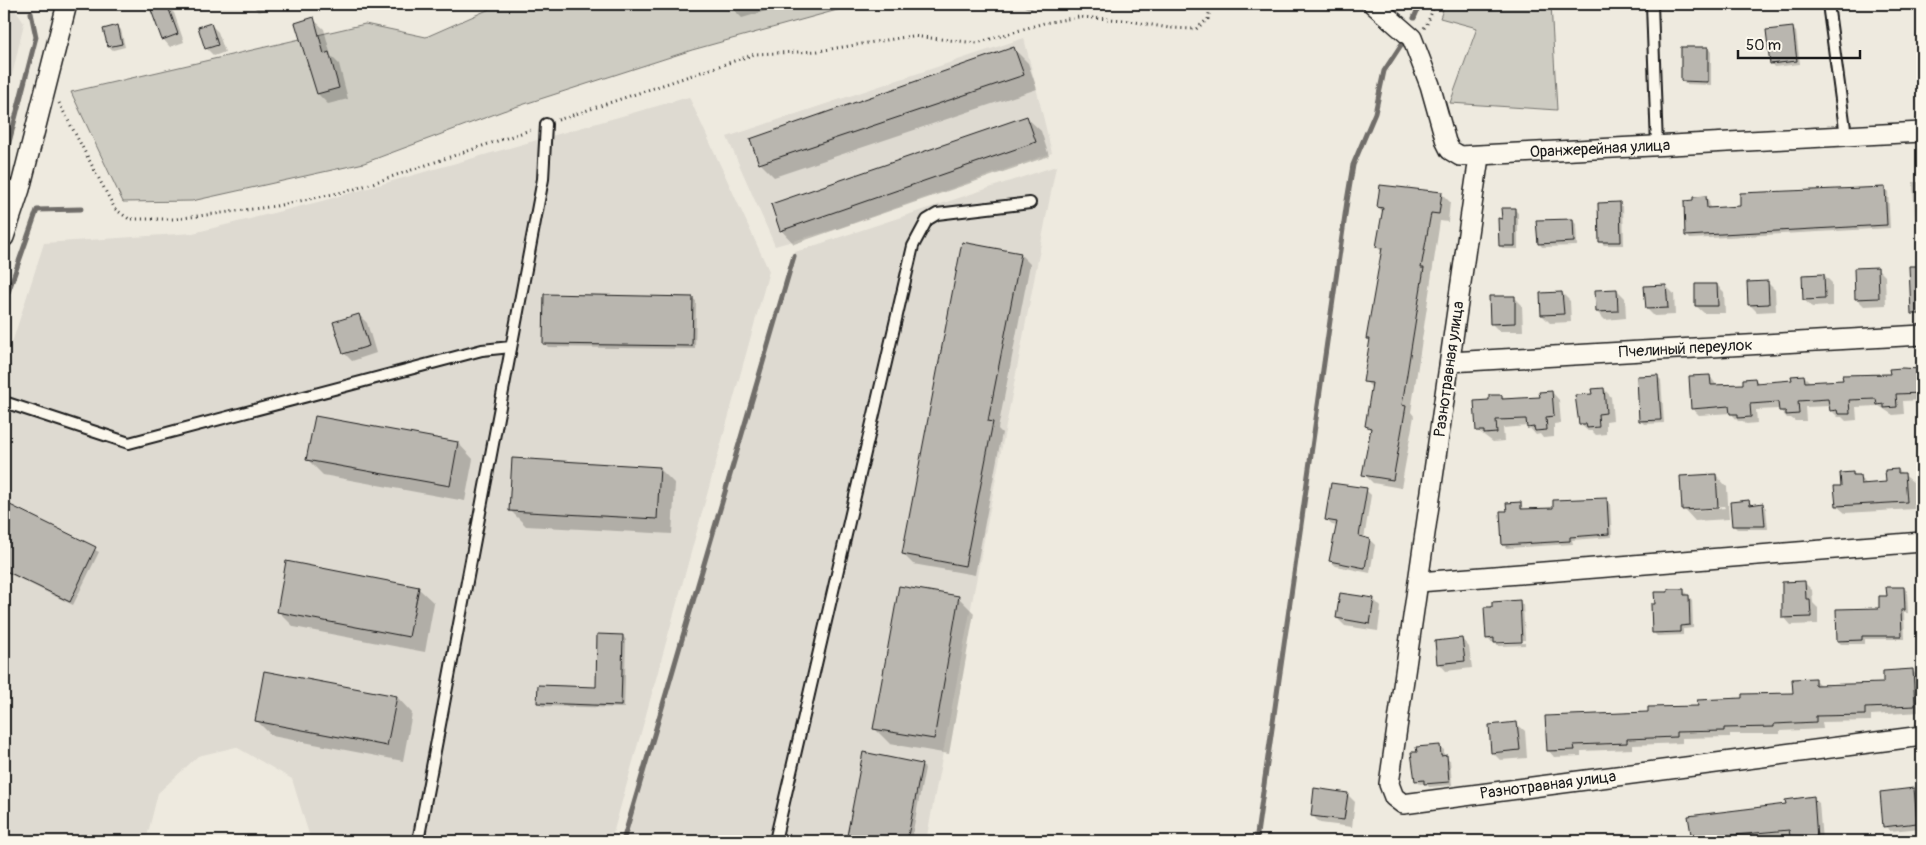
<svg xmlns="http://www.w3.org/2000/svg" width="1926" height="845" font-family="Pangolin,sans-serif">
<rect width="100%" height="100%" fill="#eeeadf"/>
<filter id="ink" filterUnits="userSpaceOnUse"><feTurbulence type="fractalNoise" baseFrequency=".02" numOctaves="2"/><feDisplacementMap in="SourceGraphic" scale="10" xChannelSelector="R" yChannelSelector="G"/><feConvolveMatrix kernelMatrix="1 2 1 2 8 2 1 2 1" color-interpolation-filters="sRGB"/></filter>
<g filter="url(#ink)">
<g fill="#dedad1">
<path d="M4,8L16,11L24,23L4,111Z"/>
<path d="M1024,38L1052,153L836,229L775,246L727,137Z"/>
<path d="M689,97L769,271L611,841H311L292,779L236,747L198,756L158,793L146,841H4V368L44,243L193,233L322,201Z"/>
<path d="M1056,166L926,841H624L792,253Z"/>
</g>
<g fill="#ceccc2" stroke="#75746f">
<path d="M501,4H859L692,50L503,111L364,163L192,201L123,202L71,92L365,24L426,37Z"/>
<path d="M1445,4H1551L1557,110L1450,103L1477,28L1440,18Z"/>
</g>
<g fill="#0003" fill-rule="evenodd">
<path d="M251,4H283L259,12Z"/>
<path d="M732,4H764L766,11L742,18L734,10Z"/>
<path d="M1020,4H1035L1031,11Z"/>
<path d="M166,5L174,13L184,42L170,47L163,39Z"/>
<path d="M313,19L324,29L331,56L339,64L348,99L328,104L318,94Z"/>
<path d="M210,24L218,32L225,52L214,56L206,48Z"/>
<path d="M117,26L121,30L125,47L113,50L109,47L105,30Z"/>
<path d="M1793,29L1796,32L1800,64L1774,67L1771,63Z"/>
<path d="M1708,48L1711,52V85L1685,84L1682,81Z"/>
<path d="M4,49L8,53L4,69Z"/>
<path d="M1014,49L1028,63L1037,89L774,177L760,163Z"/>
<path d="M1027,118L1041,131L1049,156L794,244L781,230Z"/>
<path d="M1913,182H1922V226L1915,223Z"/>
<path d="M1885,188L1888,192L1890,228L1690,239L1687,235L1695,201L1706,197L1709,201L1710,209L1742,208Z"/>
<path d="M1441,193L1450,202L1448,222L1440,221L1411,412L1414,416L1401,488L1373,483L1364,474L1372,431L1366,426L1373,389L1365,381L1371,342L1367,338L1382,252L1377,247L1383,212L1378,207Z"/>
<path d="M1619,203L1623,207L1624,245H1604L1600,242Z"/>
<path d="M1514,209L1518,213V249H1504L1500,246L1503,220Z"/>
<path d="M1572,220L1576,224L1577,246L1542,247L1539,243Z"/>
<path d="M1020,254L1030,264L998,429L1002,433L975,575L913,564L903,554Z"/>
<path d="M1877,268L1885,276L1886,305L1864,306L1856,298Z"/>
<path d="M1824,275L1832,283V306L1812,307L1804,300Z"/>
<path d="M1767,282L1775,290L1776,311L1757,312L1750,305Z"/>
<path d="M1717,285L1724,292L1725,313H1704L1696,306Z"/>
<path d="M1666,286L1674,294L1675,315L1654,316L1647,309Z"/>
<path d="M1617,290L1625,298L1626,318L1605,320L1597,312Z"/>
<path d="M1562,293L1570,301L1571,322L1550,323L1542,315Z"/>
<path d="M692,298L696,301L695,349L548,347L544,343Z"/>
<path d="M1515,298L1522,305L1523,331H1499L1491,323Z"/>
<path d="M359,315L367,323L376,353L352,361L344,353Z"/>
<path d="M1922,369V400L1903,401L1904,414L1893,415L1879,406L1856,407L1857,420L1846,421L1842,417H1838L1831,410V406L1805,407L1806,421H1795L1791,418H1787L1779,409L1756,410L1757,423L1746,424L1743,421H1738L1731,413L1699,415L1692,408L1710,376L1717,386L1744,385L1755,379L1760,384L1793,382L1804,376L1811,383L1891,375V370Z"/>
<path d="M1657,376L1661,380L1664,423L1644,424L1641,421Z"/>
<path d="M1604,389L1611,397L1613,420L1606,421V434L1596,435L1592,431H1588L1580,424L1593,395Z"/>
<path d="M1552,392L1559,400L1561,423L1554,424V437L1543,438L1540,434L1536,435L1528,426L1503,428L1504,441L1493,442L1477,430L1490,401L1501,396L1505,400L1541,398Z"/>
<path d="M316,417L458,443L473,459L465,501L323,475L308,460Z"/>
<path d="M660,469L675,484L672,534L526,526L510,510Z"/>
<path d="M1898,470L1913,482L1914,509L1845,513L1837,506L1843,487L1853,473L1867,484L1887,483Z"/>
<path d="M1716,475L1727,487L1729,519L1695,521L1684,509ZM1724,506L1725,508L1693,511V508Z"/>
<path d="M1366,490L1371,495L1364,539L1370,540L1375,545L1370,573L1336,566L1330,561L1337,526L1332,525L1326,520Z"/>
<path d="M1606,500L1610,503L1612,537L1572,540L1573,544L1507,548L1503,545L1508,512L1521,503L1524,511L1554,509Z"/>
<path d="M1749,501L1752,505H1763L1766,508L1768,529H1737L1734,526Z"/>
<path d="M4,503L99,552L73,605L4,571Z"/>
<path d="M1805,583L1812,590L1813,603L1818,608V624L1791,625L1784,617Z"/>
<path d="M418,588L434,603L425,652L294,627L278,611Z"/>
<path d="M1904,588L1907,591L1908,613H1904L1905,639H1865V644H1841L1838,641L1881,609L1888,597Z"/>
<path d="M1683,590L1692,600L1693,628L1683,629V635L1657,636L1653,632Z"/>
<path d="M958,597L974,613L949,754L890,744L875,729Z"/>
<path d="M1373,599L1381,607L1378,631L1345,626L1337,618Z"/>
<path d="M1520,602L1523,605L1525,640L1497,642V644L1525,643V645L1499,646L1495,643V642H1491L1487,638L1494,608Z"/>
<path d="M623,636L626,640L624,708L542,706L538,702L597,688Z"/>
<path d="M1462,639L1469,647L1472,668L1446,671L1439,663Z"/>
<path d="M1913,671L1919,677L1921,712L1871,715V721L1822,722L1823,729L1780,731V734H1730V737L1682,738V743L1633,745V749L1581,751V756L1554,757L1548,750L1649,713L1794,695L1814,679L1821,686L1885,685Z"/>
<path d="M397,697L412,713L403,761L272,736L256,720Z"/>
<path d="M1517,724L1525,731L1527,758L1500,760L1492,752Z"/>
<path d="M1440,747L1444,750V757L1450,760L1452,785L1429,787L1426,783L1420,784L1416,780L1418,753Z"/>
<path d="M864,753L921,765L925,768L911,841H847Z"/>
<path d="M1922,790V828L1890,831L1885,826L1881,793Z"/>
<path d="M1347,794L1355,802L1352,827L1320,823L1312,815Z"/>
<path d="M1813,798L1819,803L1822,841H1792L1791,836L1736,841L1693,840Z"/>
</g>
<g fill="none" stroke-linecap="round" stroke-linejoin="round">
<g stroke="#6f6d69" stroke-width="5">
<path d="M1414,18L1420,4"/>
<path d="M4,162L36,37L31,13"/>
<path d="M4,304L37,210L81,209"/>
<path d="M623,841L794,256"/>
<path d="M1256,841L1347,201L1353,165L1375,113L1384,71L1401,45"/>
</g>
</g>
<g fill="#b9b6af" stroke="#1c1c1c">
<path d="M167,4L178,34L162,40L151,10Z"/>
<path d="M314,17L324,54L329,52L339,88L317,94L295,23Z"/>
<path d="M211,23L218,45L205,49L198,27Z"/>
<path d="M118,25L122,44L108,47L103,29Z"/>
<path d="M1793,27L1797,61L1770,64L1766,30Z"/>
<path d="M1014,47L1024,75L759,164L750,139Z"/>
<path d="M1681,47H1708V82L1681,81Z"/>
<path d="M1027,116L1036,142L780,231L771,204Z"/>
<path d="M1380,185L1442,192L1439,214L1431,213L1421,268H1424L1402,405L1406,406L1393,480L1362,475L1371,428L1365,426L1372,383L1363,382L1370,339H1366L1382,248L1376,247L1383,208L1377,207Z"/>
<path d="M1885,187L1887,225L1685,236L1684,201L1693,200V197L1706,196L1707,208L1740,206V193Z"/>
<path d="M1620,202L1621,242H1599L1598,203Z"/>
<path d="M1501,208H1515V246H1499L1498,218L1502,219Z"/>
<path d="M1573,219L1574,242L1538,244L1536,220Z"/>
<path d="M962,242L1021,253L988,421L993,422L965,566L902,554Z"/>
<path d="M1909,266H1922V314H1911Z"/>
<path d="M1878,267L1879,298L1855,299L1854,268Z"/>
<path d="M1824,274L1825,299L1803,300L1802,275Z"/>
<path d="M1768,281L1769,304L1748,305L1747,282Z"/>
<path d="M1695,284H1717L1718,306H1695Z"/>
<path d="M1666,285L1668,308L1646,309L1644,286Z"/>
<path d="M1617,289L1618,311L1596,312L1595,290Z"/>
<path d="M1562,292L1564,314L1541,315L1540,293Z"/>
<path d="M544,294L693,297L692,346L543,344Z"/>
<path d="M1489,296H1515V323L1490,324Z"/>
<path d="M359,314L369,346L343,354L333,322Z"/>
<path d="M1902,368L1922,369V393L1896,394L1897,407L1884,408V404L1877,405L1876,399L1849,400L1850,414H1838L1837,410L1830,411L1828,399L1798,401L1799,414L1786,415V411H1779L1778,402L1750,404L1751,417L1738,418V414H1730L1729,406L1691,409L1689,376L1710,375L1711,385L1743,384V379L1755,378L1756,383L1792,380L1791,376L1804,375L1805,382L1843,380L1842,375L1890,374L1889,369Z"/>
<path d="M1658,375L1661,420L1639,421L1637,376Z"/>
<path d="M1604,388L1606,413L1598,414L1599,427L1587,428L1586,424H1579L1575,395L1592,394L1591,389Z"/>
<path d="M1552,391L1554,416L1546,417L1547,430L1535,431L1534,427L1527,428L1526,419L1496,420L1497,433L1484,434V431H1476L1474,401L1489,400V395H1502V399L1540,397L1539,392Z"/>
<path d="M315,416L458,442L450,486L306,460Z"/>
<path d="M512,458L660,467L657,519L509,511Z"/>
<path d="M1898,469V473H1905L1907,502L1836,506L1834,486H1841L1840,473L1853,472V475H1860L1861,484L1886,482L1885,470Z"/>
<path d="M1716,474L1718,508L1682,510L1680,476Z"/>
<path d="M1331,483L1367,488L1359,536L1370,539L1365,568L1329,561L1337,522L1325,520Z"/>
<path d="M1607,498L1609,534L1570,537V541L1502,545L1500,511H1507L1506,503L1521,502V509L1553,508V500Z"/>
<path d="M1749,500L1750,505L1763,503L1765,526H1732L1730,502Z"/>
<path d="M4,502L96,547L70,602L4,570Z"/>
<path d="M286,561L419,587L409,637L277,612Z"/>
<path d="M1805,581L1806,599H1810L1811,617L1782,618V582Z"/>
<path d="M899,586L959,596L934,739L873,729Z"/>
<path d="M1886,587H1904L1905,610H1901L1902,636H1862V640L1837,641L1836,609L1879,608V596H1887Z"/>
<path d="M1668,589H1684V595H1689L1690,625L1680,626V632L1652,633L1651,604H1655L1654,592H1668Z"/>
<path d="M1340,593L1374,598L1370,624L1336,618Z"/>
<path d="M1520,600L1522,642L1494,643V638L1486,639L1484,607H1492V602Z"/>
<path d="M597,634L623,635L621,706L537,703L538,685L596,687Z"/>
<path d="M1462,638L1465,661L1437,664L1435,641Z"/>
<path d="M1913,669L1915,706L1865,708V715L1816,716V722L1774,724V727L1724,728V731L1676,732V737L1627,739V743L1574,745L1575,750L1547,751L1545,716L1648,712V707L1698,706L1697,700L1742,698V694L1793,693L1792,679L1815,678V685L1883,683V671Z"/>
<path d="M264,671L397,696L387,746L255,721Z"/>
<path d="M1517,722L1520,750L1491,753L1489,725Z"/>
<path d="M1440,745L1441,756L1447,755L1449,782L1424,784V780L1415,781L1411,752H1417L1416,747Z"/>
<path d="M863,752L922,764L907,841H846Z"/>
<path d="M1314,788L1348,793L1344,820L1311,816Z"/>
<path d="M1914,788L1917,823L1883,827L1880,792Z"/>
<path d="M1814,796L1817,839L1791,841L1789,830L1723,836L1724,839L1706,841L1705,839L1692,840L1688,816L1786,804L1785,800Z"/>
</g>
<g fill="none" stroke-linecap="round" stroke-linejoin="round">
<g stroke="#1c1c1c" stroke-width="14">
<g id="service">
<path d="M1652,4L1657,147"/>
<path d="M1828,4L1846,136"/>
<path d="M4,184L20,189"/>
<path d="M4,402L129,443L482,350L511,347"/>
<path d="M418,841L543,179L546,124"/>
<path d="M775,841L913,246L927,220L937,214L1030,203"/>
</g>
</g>
<g stroke="#1c1c1c" stroke-width="22">
<g id="minor">
<path id="s1" d="M1373,4L1412,38L1430,85L1446,142L1450,150L1460,156L1922,132"/>
<path id="s2" d="M1479,157L1389,784L1394,797L1403,804L1922,736"/>
<path d="M4,237L20,189L67,4"/>
<path id="s3" d="M1450,362L1922,335"/>
<path d="M1419,582L1922,542"/>
</g>
</g>
<g stroke="#1c1c1c" stroke-width="3" stroke-dasharray="1 4" stroke-linecap="butt">
<path d="M1424,28L1427,24L1435,4"/>
<path d="M59,103L115,209L129,219H175L276,206L352,190L533,129"/>
<path d="M558,120L755,54L818,51L912,36L977,43L1044,23L1079,17L1124,20L1169,28L1196,29L1208,19L1211,4"/>
</g>
<use href="#service" stroke="#fbf7ec" stroke-width="10"/>
<use href="#minor" stroke="#fbf7ec" stroke-width="19"/>
</g>
</g>
<g text-anchor="middle" dominant-baseline="central" stroke-width="4" stroke-linejoin="round" paint-order="stroke">
<g font-size="16" fill="#1c1c1c" stroke="#fbf7ec">
<text stroke="none"><textPath href="#s1" startOffset="322">Оранжерейная улица</textPath></text>
<text stroke="none"><textPath href="#s3" startOffset="236">Пчелиный переулок</textPath></text>
<text transform="translate(1449 369) rotate(-82)">Разнотравная улица</text>
<text stroke="none"><textPath href="#s2" startOffset="805">Разнотравная улица</textPath></text>
</g>
</g>
<rect width="1926" height="845" fill="none" stroke="#fbf7ec" stroke-width="20"/>
<rect x="10" y="10" width="1906" height="825" fill="none" stroke="#1c1c1c" stroke-width="2" filter="url(#ink)"/>
<path d="M1738 50v8h122v-8" fill="none" stroke="#1c1c1c" stroke-width="2.5"/>
<text x="1746" y="50" font-size="15" fill="#1c1c1c" stroke="#fbf7ec" stroke-width="4" paint-order="stroke">50 m</text>
</svg>
